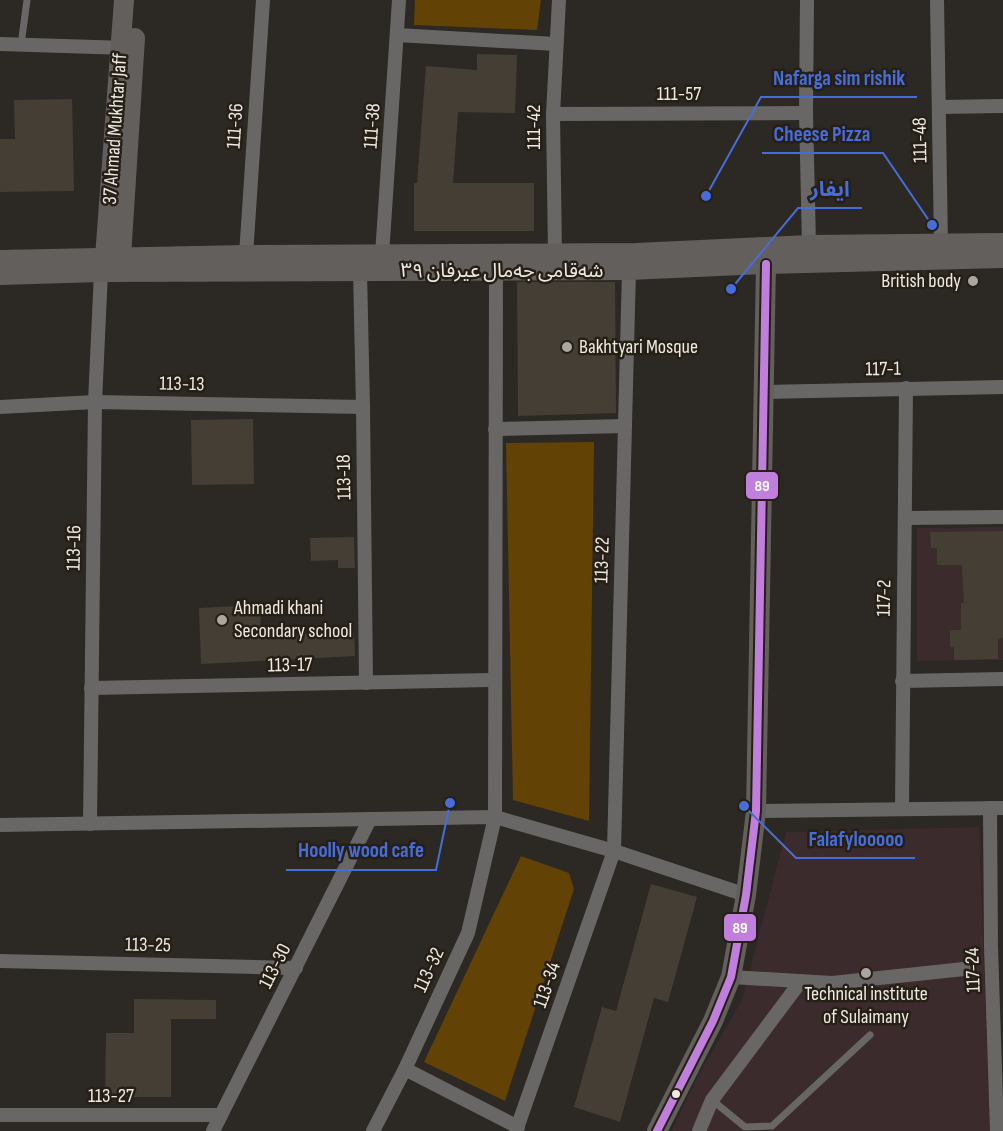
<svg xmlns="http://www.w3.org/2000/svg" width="1003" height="1131" font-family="'Sofia Sans Condensed','Noto Sans Arabic',sans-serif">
<rect width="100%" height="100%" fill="#2c2823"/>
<g fill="#3c2b2d">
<path d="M1003,527V660L917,661V528Z"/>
<path d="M979,827L990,1131H672L697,1078L742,1000L786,832Z"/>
</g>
<g fill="#634205">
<path d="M415,0H541L537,30L414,25Z"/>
<path d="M594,442L589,821L513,800L506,443Z"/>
<path d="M521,856L569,873L574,889L505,1101L424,1062Z"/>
</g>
<g fill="#453e34">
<path d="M477,54L517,55L515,113L458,112L453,183H534V231H414V183H417L426,66L477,70Z"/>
<path d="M72,99L74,191L0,192V139H15L14,100Z"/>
<path d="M517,282H615L616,413L518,416Z"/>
<path d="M253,419L254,484L192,485L191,420Z"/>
<path d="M1003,531V638L998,639V659L954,660V647H950V630H961V603H964L962,565H937V548H931L930,532Z"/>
<path d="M354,537L355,568H338V560L311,561L310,538Z"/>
<path d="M260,605L261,636L354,632L355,656L201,664L199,608Z"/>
<path d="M651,884L697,897L668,1002L654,998L620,1122L574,1107L602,1007L616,1011Z"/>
<path d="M134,999L216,1000V1019H171V1097H105L106,1033H134Z"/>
</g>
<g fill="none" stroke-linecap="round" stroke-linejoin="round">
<g stroke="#696765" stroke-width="7">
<path d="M21,45L27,0"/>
<path d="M712,1100L745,1127L772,1126L870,1035"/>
</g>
<g stroke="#696765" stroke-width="14">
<path d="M807,0L806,113L809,245"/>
<path d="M937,0L941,244"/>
<path d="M397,35L556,44"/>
<path d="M0,44L127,48"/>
<path d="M939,107L1003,106"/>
<path d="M553,114L806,113"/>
<path d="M555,254L553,114L559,0"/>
<path d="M246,255L263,0"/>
<path d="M382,255L399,0"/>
<path d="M360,271L363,407L366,683"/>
<path d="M764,392L1003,387"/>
<path d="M0,407L95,402L363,407"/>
<path d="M495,429L625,426"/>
<path d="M905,518L1003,517"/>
<path d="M902,681L1003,679"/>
<path d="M91,688L490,680"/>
<path d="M990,808L991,947L997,1131"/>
<path d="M902,809L906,388"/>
<path d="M756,811L1003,808"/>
<path d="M90,824L95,402L101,272"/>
<path d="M0,825L495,817L614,851L746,895"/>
<path d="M0,961L296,968"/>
<path d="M731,977L832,983L964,969"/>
<path d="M405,1069L518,1127"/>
<path d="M0,1115H221"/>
<path d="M213,1131L370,819"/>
<path d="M373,1131L405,1069L468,933L495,817L496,271"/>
<path d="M516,1131L614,851L629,270"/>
<path d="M699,1131L712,1100L801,981"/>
</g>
<g stroke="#635f5d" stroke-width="20">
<path d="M121,257L135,38"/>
<path d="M105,258L124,0"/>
<path d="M0,260L246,255L636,253L809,245L1003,243"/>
<path d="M0,275L101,272L629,270L766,264L1003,258"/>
<path d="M657,1131L713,1021L731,977L746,895L756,811L766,264"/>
</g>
<g stroke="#261f16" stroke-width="12">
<path id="bus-1" d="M657,1131L713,1021L731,977L746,895L756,811L766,264"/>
</g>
<use href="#bus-1" stroke="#c07fdc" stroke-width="8"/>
</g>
<g fill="#aaa6a0" stroke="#261f16" stroke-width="2">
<circle cx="973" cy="281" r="6"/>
<circle cx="567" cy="347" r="6"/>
<circle cx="222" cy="620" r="6"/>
<circle cx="866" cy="973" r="6"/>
</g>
<circle fill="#eeeae3" stroke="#261f16" stroke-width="2" cx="676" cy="1094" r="5"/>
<g text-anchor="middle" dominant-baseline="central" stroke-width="5" stroke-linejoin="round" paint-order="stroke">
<g font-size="20" fill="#eeeae3" stroke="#261f16">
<text x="679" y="94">111-57</text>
<text transform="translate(235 126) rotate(-86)">111-36</text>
<text transform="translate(372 126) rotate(-86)">111-38</text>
<text transform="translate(534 127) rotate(-90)">111-42</text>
<text transform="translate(115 129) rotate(-86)">37 Ahmad Mukhtar Jaff</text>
<text transform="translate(920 140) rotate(-91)">111-48</text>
<text x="502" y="271">شەقامی جەمال عیرفان ٣٩</text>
<text transform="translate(883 369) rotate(-1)">117-1</text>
<text transform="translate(182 384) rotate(1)">113-13</text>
<text transform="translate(344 477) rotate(-91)">113-18</text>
<text transform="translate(74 548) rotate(-89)">113-16</text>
<text transform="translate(602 560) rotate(-88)">113-22</text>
<text transform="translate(884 598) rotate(-89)">117-2</text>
<text transform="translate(290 665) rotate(-1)">113-17</text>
<text transform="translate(148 945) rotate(1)">113-25</text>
<text transform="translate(275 966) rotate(-63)">113-30</text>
<text transform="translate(429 970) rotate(-65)">113-32</text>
<text transform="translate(973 970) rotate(-92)">117-24</text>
<text transform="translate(547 985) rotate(-71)">113-34</text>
<text x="111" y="1096">113-27</text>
</g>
<g font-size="20" fill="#eeeae3" stroke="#261f16" text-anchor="start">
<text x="961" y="281" text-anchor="end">British body</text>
<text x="579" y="347">Bakhtyari Mosque</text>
<text x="234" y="608">Ahmadi khani<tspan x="234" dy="23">Secondary school</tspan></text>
<text x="866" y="994" text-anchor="middle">Technical institute<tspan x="866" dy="23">of Sulaimany</tspan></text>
</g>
</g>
<path fill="none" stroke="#476dda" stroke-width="2" d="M706 196L761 97H917M932 225L883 153H762M731 289L798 208H862M744 806L796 858H915M450 803L436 870H286"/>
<g fill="#476dda" stroke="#261f16" stroke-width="2">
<circle cx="706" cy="196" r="6"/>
<circle cx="932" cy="225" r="6"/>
<circle cx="731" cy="289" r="6"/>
<circle cx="744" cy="806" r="6"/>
<circle cx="450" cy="803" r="6"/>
</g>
<g font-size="21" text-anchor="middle" font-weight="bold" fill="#476dda" stroke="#261f16" stroke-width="5" stroke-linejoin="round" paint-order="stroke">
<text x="839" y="85">Nafarga sim rishik</text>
<text x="822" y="141">Cheese Pizza</text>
<text x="830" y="196">ايفار</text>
<text x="856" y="846">Falafylooooo</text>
<text x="361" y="857">Hoolly wood cafe</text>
</g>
<g stroke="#261f16" stroke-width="2">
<rect x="745" y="471" width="34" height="29" rx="6" fill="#c07fdc"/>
<rect x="723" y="913" width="34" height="29" rx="6" fill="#c07fdc"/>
</g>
<g font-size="16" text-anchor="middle" font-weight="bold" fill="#fff">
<text x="762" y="491">89</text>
<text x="740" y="933">89</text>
</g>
</svg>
